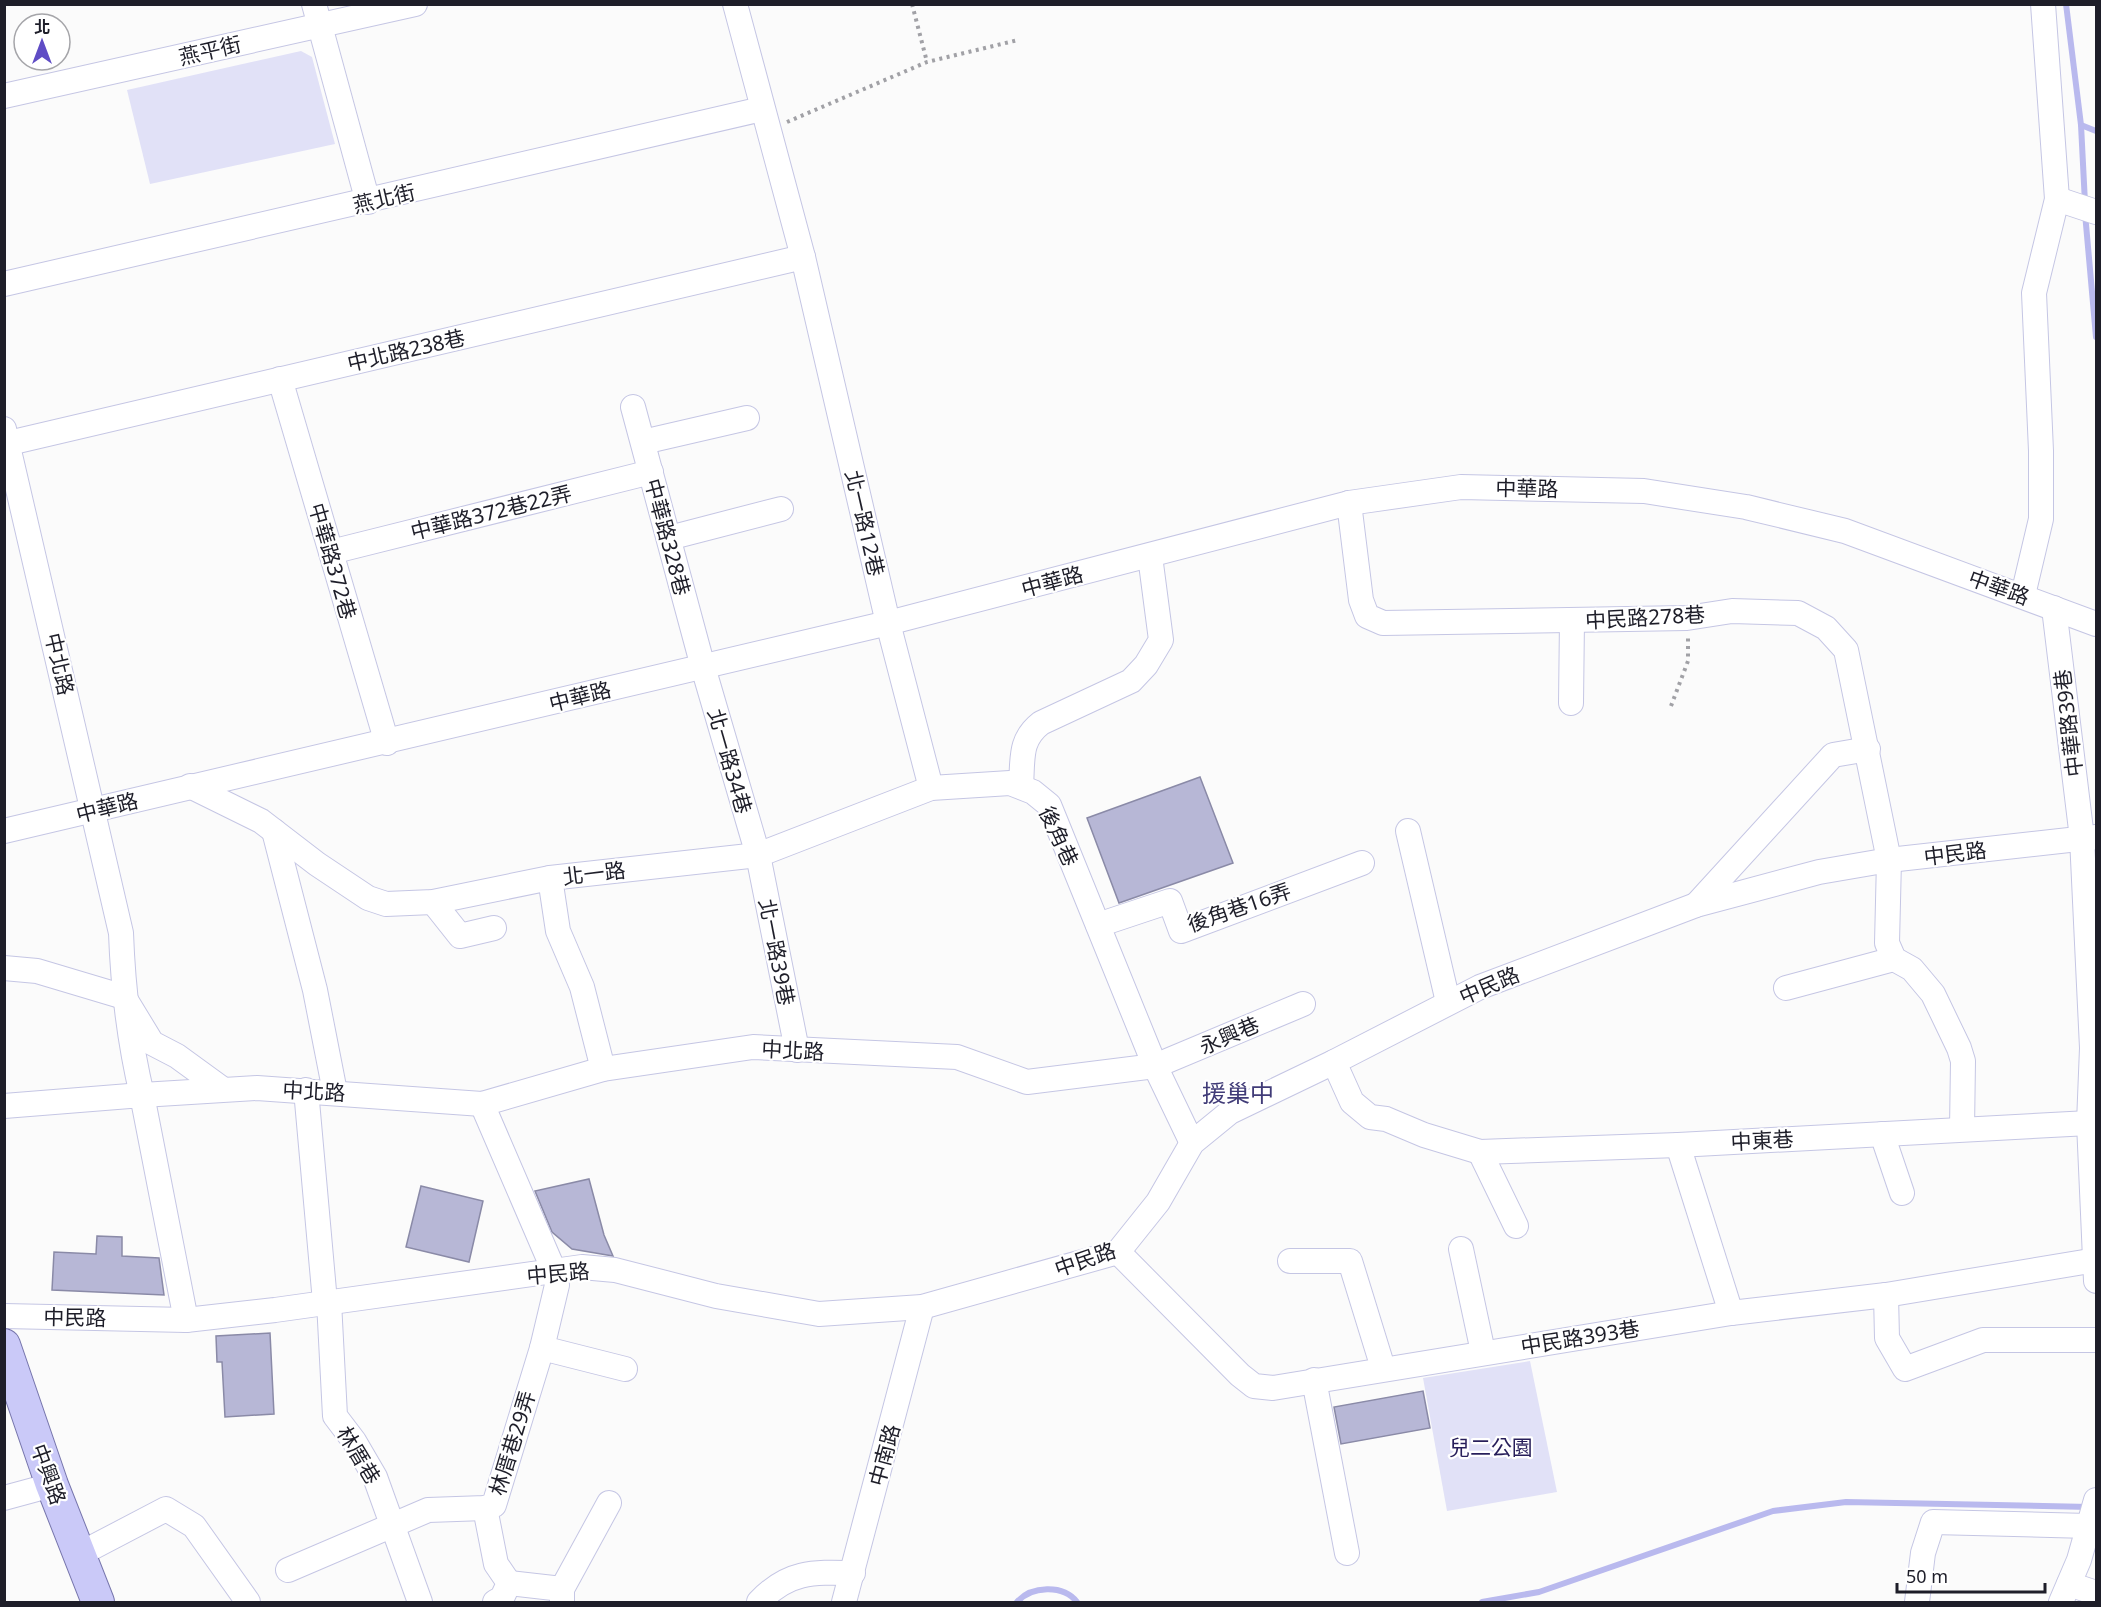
<svg xmlns="http://www.w3.org/2000/svg" width="2101" height="1607" font-family="'Noto Sans','Noto Sans TC',sans-serif">
<rect width="100%" height="100%" fill="#fbfbfb"/>
<g fill="#e1e1f7">
<path d="M301,51L312,57L335,144L150,184L127,90Z"/>
<path d="M1530,1361L1557,1492L1447,1511L1423,1378Z"/>
</g>
<g fill="none" stroke-linecap="round" stroke-linejoin="round">
<g stroke="#b9b9ee" stroke-width="6">
<path d="M2066,4L2081,125L2096,131"/>
<path d="M2081,125L2085,203"/>
<path d="M2085,213L2096,337"/>
<path d="M1017,1602C1031,1586 1063,1584 1077,1602"/>
<path d="M1482,1602L1539,1592L1773,1511L1846,1502L2090,1507"/>
</g>
</g>
<g fill="#b7b7d6" stroke="#8a8aa7" stroke-width="1.5">
<path d="M1200,777L1233,863L1119,903L1087,818Z"/>
<path d="M589,1179L604,1235L613,1256L572,1249L552,1232L535,1191Z"/>
<path d="M421,1186L483,1201L469,1262L406,1247Z"/>
<path d="M97,1236L122,1237V1256L159,1258L164,1295L52,1290L54,1252L96,1254Z"/>
<path d="M270,1333L274,1414L225,1417L222,1362H217L216,1336Z"/>
<path d="M1423,1391L1430,1428L1341,1444L1334,1407Z"/>
</g>
<g fill="none" stroke-linecap="round" stroke-linejoin="round">
<g stroke="#c5c6e4" stroke-width="26">
<g id="minor">
<path d="M314,4L368,202"/>
<path d="M735,4L803,257L888,623L931,788"/>
<path d="M4,96L415,4"/>
<path d="M2057,199L2096,212"/>
<path d="M4,284L762,109"/>
<path d="M280,379L387,743"/>
<path d="M633,407L703,667L758,855L797,1050"/>
<path d="M4,429L121,933C123,989 129,1040 142,1095L257,1088L482,1104L603,1069L753,1047L957,1057L1027,1082L1155,1066L1303,1004"/>
<path d="M643,442L747,418"/>
<path d="M9,443L803,257"/>
<path d="M1349,503L1361,600L1367,616L1383,623L1687,618L1732,611L1798,613L1826,628L1846,650L1889,860L1887,943L1894,959L1912,969L1933,994L1959,1048L1963,1061L1962,1129"/>
<path d="M669,538L781,509"/>
<path d="M331,552L651,472"/>
<path d="M2023,595L2041,519V451L2034,293L2057,199L2043,4"/>
<path d="M2054,608L2082,838L2092,1048L2089,1123L2096,1281"/>
<path d="M1571,703L1572,620"/>
<path d="M1021,785C1023,759 1019,740 1041,723L1131,681L1146,665L1161,640L1150,556"/>
<path d="M190,786L261,821L317,864L368,898L386,904L433,902L550,878L758,855L931,788L1010,783L1033,792L1049,805L1155,1066L1192,1143"/>
<path d="M4,831L888,623L1349,503L1461,487L1644,491L1746,507L1845,531L2096,624"/>
<path d="M274,831L315,990L335,1092"/>
<path d="M1408,831L1448,1002"/>
<path d="M550,878L558,931L582,987L603,1069"/>
<path d="M433,902L460,936L494,928"/>
<path d="M1696,905L1833,755L1868,749"/>
<path d="M1098,925L1170,901L1181,931L1362,863"/>
<path d="M4,968L37,971L124,997L152,1043L177,1056L221,1088"/>
<path d="M1786,988L1894,959"/>
<path d="M1334,1062L1352,1102L1370,1117L1386,1119L1424,1135L1480,1152L1678,1145L2089,1123"/>
<path d="M306,1090L325,1302"/>
<path d="M4,1106L142,1095L186,1320"/>
<path d="M1882,1134L1902,1193"/>
<path d="M1678,1145L1731,1313"/>
<path d="M1480,1152L1516,1226"/>
<path d="M1461,1249L1483,1352"/>
<path d="M1118,1252L1240,1375L1254,1386L1273,1388L1731,1313L1886,1295L2096,1260"/>
<path d="M1290,1261H1350L1383,1368"/>
<path d="M1886,1295L1887,1338L1905,1369L1983,1340H2096"/>
<path d="M329,1302L335,1416L354,1441L375,1477L420,1602"/>
<path d="M4,1316L186,1320L275,1310L582,1267L615,1270L716,1296L819,1314L922,1307L1118,1252L1158,1202L1192,1143L1230,1112L1334,1062L1480,987L1696,905L1819,872L1889,860L2096,837"/>
<path d="M542,1348L625,1369"/>
<path d="M1314,1380L1347,1553"/>
<path d="M4,1498L52,1485"/>
<path d="M485,1508L496,1564L509,1583L502,1598L495,1602"/>
<path d="M78,1555L166,1509L194,1526L248,1602"/>
<path d="M288,1570L428,1510L485,1508L494,1505L542,1348L557,1285L554,1271L482,1104"/>
<path d="M509,1583L562,1589"/>
<path d="M2069,1584L2096,1593"/>
<path d="M562,1602V1589L609,1503"/>
<path d="M759,1602C788,1571 813,1572 853,1573"/>
<path d="M844,1602L922,1307"/>
<path d="M1917,1602L1923,1553L1933,1522L2088,1526"/>
<path d="M2061,1602L2079,1560L2096,1500"/>
</g>
</g>
<g stroke="#7776ac" stroke-width="34">
<path id="major" d="M4,1345L52,1485L98,1602"/>
</g>
<g stroke="#a1a1a6" stroke-width="4" stroke-dasharray="3 4.5" stroke-linecap="butt">
<path d="M912,4L927,62"/>
<path d="M787,122L927,62L1018,40"/>
<path d="M1671,706L1688,661V638"/>
</g>
<use href="#minor" stroke="#fff" stroke-width="24"/>
<use href="#major" stroke="#cac9f8" stroke-width="32"/>
</g>
<g text-anchor="middle" dominant-baseline="central" stroke-width="4.5" stroke-linejoin="round" paint-order="stroke">
<g font-size="21" fill="#1e1e29" stroke="#fff">
<text transform="translate(210 50) rotate(-13)">燕平街</text>
<text transform="translate(384 198) rotate(-13)">燕北街</text>
<text transform="translate(406 350) rotate(-13)">中北路238巷</text>
<text transform="translate(1527 488) rotate(1)">中華路</text>
<text transform="translate(491 512) rotate(-14)">中華路372巷22弄</text>
<text transform="translate(865 523) rotate(77)">北一路12巷</text>
<text transform="translate(668 537) rotate(75)">中華路328巷</text>
<text transform="translate(333 561) rotate(74)">中華路372巷</text>
<text transform="translate(1052 581) rotate(-15)">中華路</text>
<text transform="translate(1999 587) rotate(20)">中華路</text>
<text transform="translate(1645 617) rotate(-3)">中民路278巷</text>
<text transform="translate(60 664) rotate(77)">中北路</text>
<text transform="translate(580 696) rotate(-14)">中華路</text>
<text transform="translate(2068 723) rotate(-97)">中華路39巷</text>
<text transform="translate(730 761) rotate(74)">北一路34巷</text>
<text transform="translate(107 807) rotate(-14)">中華路</text>
<text transform="translate(1059 836) rotate(65)">後角巷</text>
<text transform="translate(1955 853) rotate(-7)">中民路</text>
<text transform="translate(594 873) rotate(-7)">北一路</text>
<text transform="translate(1239 907) rotate(-19)">後角巷16弄</text>
<text transform="translate(777 952) rotate(79)">北一路39巷</text>
<text transform="translate(1489 985) rotate(-23)">中民路</text>
<text transform="translate(1229 1035) rotate(-23)">永興巷</text>
<text transform="translate(793 1050) rotate(3)">中北路</text>
<text transform="translate(314 1091) rotate(3)">中北路</text>
<text transform="translate(1762 1140) rotate(-3)">中東巷</text>
<text transform="translate(1085 1259) rotate(-19)">中民路</text>
<text transform="translate(558 1273) rotate(-5)">中民路</text>
<text transform="translate(75 1317) rotate(1)">中民路</text>
<text transform="translate(1580 1337) rotate(-9)">中民路393巷</text>
<text transform="translate(512 1443) rotate(-73)">林厝巷29弄</text>
<text transform="translate(359 1455) rotate(59)">林厝巷</text>
<text transform="translate(884 1455) rotate(-75)">中南路</text>
<text transform="translate(49 1474) rotate(70)">中興路</text>
</g>
<g font-size="21" fill="#271e5a" stroke="#fff">
<text x="1491" y="1447">兒二公園</text>
</g>
<g font-size="24" fill="#413c78" stroke="#fff">
<text x="1238" y="1092">援巢中</text>
</g>
</g>
<rect width="2101" height="1607" fill="none" stroke="#1e1e29" stroke-width="12"/>
<g transform="translate(42 42)"><circle r="28" fill="#ffffff" stroke="#a5a5a9" stroke-width="1.5"/>
<path d="M0-4.5L10 22L0 15L-10 22Z" fill="#5f4cc5"/>
<text y="-9" font-size="16" font-weight="bold" text-anchor="middle" fill="#1e1e29">北</text>
</g>
<path d="M1897 1583v9h148v-9" fill="none" stroke="#1e1e29" stroke-width="3"/>
<text x="1906" y="1583" font-size="18" fill="#1e1e29" stroke="#ffffff" stroke-width="4.5" paint-order="stroke">50 m</text>
</svg>
